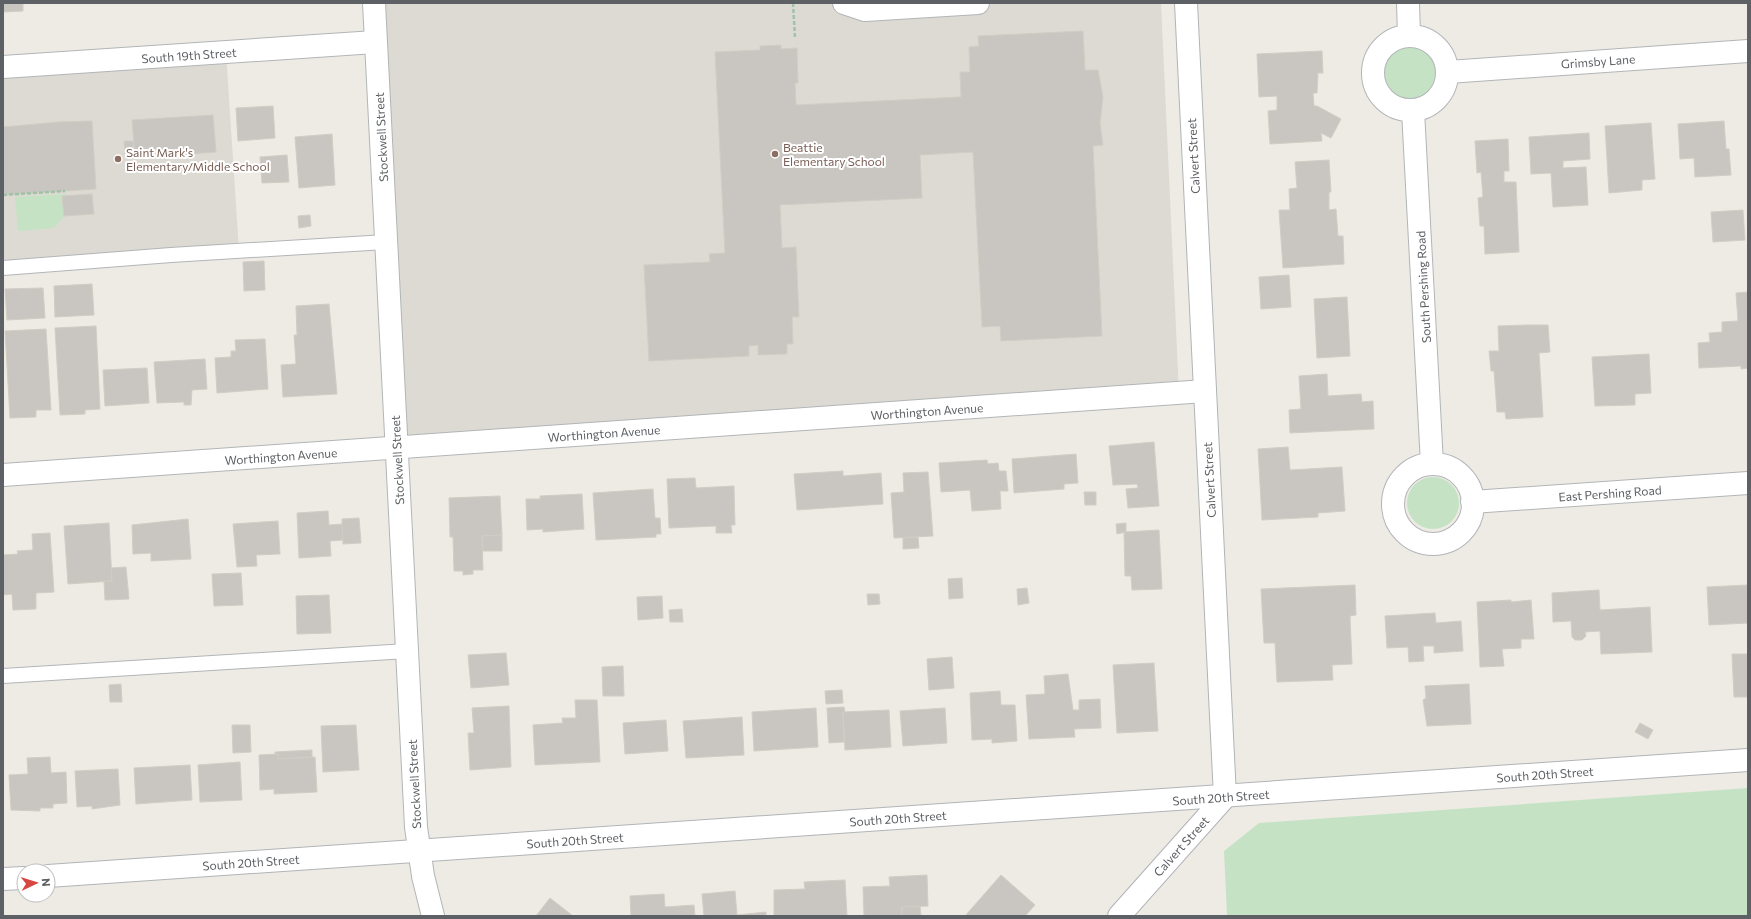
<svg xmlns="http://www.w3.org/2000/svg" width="1751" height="919" font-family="Commissioner,sans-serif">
<rect width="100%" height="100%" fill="#eeebe5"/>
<g fill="#dddad3">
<path d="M374,3H1161L1179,393L397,448Z"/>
<path d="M226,52L239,251L3,268V67Z"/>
</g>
<g fill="#c5e3c4">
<circle cx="1411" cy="73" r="27"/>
<path d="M65,194L66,214L54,228L18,231L15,197Z"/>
<circle cx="1433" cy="503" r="26"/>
<path d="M1748,788V916H1227L1224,851L1259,823Z"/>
</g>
<g fill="#c9c6c2" stroke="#d2cdc4">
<path d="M3,3H23V11L3,12Z"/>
<path d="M1083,31L1085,70H1098L1103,97L1100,123L1103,145L1093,146L1102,336L1001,341L1000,326L982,327L973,152L920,155L922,198L780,205L782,248L796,247L799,317H792L793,344H787V354L758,355V345L749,346V356L649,361L644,265L710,262L709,254L725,253L715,52L760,50V46L781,45V49L797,48L798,83H795L796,105L961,97L960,72H970L969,47L979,46L978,36Z"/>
<path d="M1322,51L1323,73H1318L1317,93H1313L1314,106H1317L1341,119L1331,138L1321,133L1322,141L1270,144L1268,111L1277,110V96L1259,97L1257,54Z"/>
<path d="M273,106L275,138L238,141L236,108Z"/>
<path d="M213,115L216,152L135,158L132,120Z"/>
<path d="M92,121L96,189L3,195V127L59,122Z"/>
<path d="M1724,121L1726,149H1729L1731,175L1695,177L1694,158L1680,159L1678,124Z"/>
<path d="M1651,123L1655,179L1642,180V190L1609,193L1605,126Z"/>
<path d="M1589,133L1590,159L1563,161V168L1586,167L1588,205L1553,207L1551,173L1531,174L1529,137Z"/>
<path d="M332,134L335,185L299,188L295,137Z"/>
<path d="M1508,139L1509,171H1504V182H1516L1519,252L1485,254L1484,226H1480L1478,198L1483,197L1481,172L1477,173L1475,141Z"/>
<path d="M124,141H133L134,154H125Z"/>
<path d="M287,155L289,182L262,183L260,157Z"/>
<path d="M1329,160L1331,192H1329V210L1336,209L1338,236H1343L1344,264L1283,268L1279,210H1290L1289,189L1297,188L1295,162Z"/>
<path d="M92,194L94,214L64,216L62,196Z"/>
<path d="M1743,210L1745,240L1713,242L1711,212Z"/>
<path d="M310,215L311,226L299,228L298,216Z"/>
<path d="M264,261L265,290L244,291L243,262Z"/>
<path d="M1289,275L1291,307L1261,309L1259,277Z"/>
<path d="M92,284L94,315L55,317L54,286Z"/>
<path d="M43,288L45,318L7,320L5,289Z"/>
<path d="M1748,292V368L1741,369V366L1699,368L1698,343L1710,342L1709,333L1722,332V322L1738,321L1736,293Z"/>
<path d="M1347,297L1350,356L1317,358L1314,299Z"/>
<path d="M329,304L337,394L283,397L281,365L296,364L294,335H297L296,306Z"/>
<path d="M1526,325H1548L1550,352L1539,353L1543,417L1506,419L1505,412H1497L1494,371H1491L1489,351H1499L1498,326Z"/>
<path d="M96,326L100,409L85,410V414L60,415L55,328Z"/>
<path d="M46,329L51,410H36V417L10,418L5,331Z"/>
<path d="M265,339L268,389L217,393L215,358L231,357V351H236L235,340Z"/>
<path d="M1649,354L1651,393L1635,394V405L1595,406L1592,357Z"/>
<path d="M205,359L207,389L192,390L191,405H184V402L157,403L154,362Z"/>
<path d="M147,368L149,403L105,406L103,370Z"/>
<path d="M1327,374L1328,396L1361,394L1362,402L1373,401L1374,429L1290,433L1289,410L1301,409L1299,376Z"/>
<path d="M1154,442L1159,506L1128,508L1126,489L1138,488L1137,484L1113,485L1109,446Z"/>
<path d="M1288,447L1290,470L1342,467L1345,511L1318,513V517L1262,520L1258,449Z"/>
<path d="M1076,454L1078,483L1064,484V489L1014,493L1012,459Z"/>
<path d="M987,460L988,464L998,463L999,471H1006L1008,491H1000L1001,509L972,511L970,490L941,492L939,463Z"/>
<path d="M843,471V476L881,473L883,504L797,510L794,474Z"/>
<path d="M928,472L933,536L894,538L891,493L904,492L903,473Z"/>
<path d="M695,478L696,488L734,486L735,525H731L732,533H716V526L669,528L667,479Z"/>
<path d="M653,489L655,518H660L661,534H656V537L596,540L593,493Z"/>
<path d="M1084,492H1096V505H1085Z"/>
<path d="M582,494L584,529L543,532V529L527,530L526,499H540V496Z"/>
<path d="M500,496L502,535L482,536L483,570H473V574L463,575V571H454L453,537H450L449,498Z"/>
<path d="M328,511L329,525L343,524V540L330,541L331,556L299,558L297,513Z"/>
<path d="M359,518L361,543L343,544L342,519Z"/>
<path d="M188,519L191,559L151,561V553L133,554L132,525Z"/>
<path d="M278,521L280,554L256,555L257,566L237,567L233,524Z"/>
<path d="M109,523L112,581L68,584L64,526Z"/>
<path d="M1126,523V532L1117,534L1116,524Z"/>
<path d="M1159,530L1162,589L1132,590L1131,576H1125L1124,532Z"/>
<path d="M50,533L54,592L36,593V609L13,610L12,594L3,595V555L18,554L17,551L33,550L32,534Z"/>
<path d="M502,535V551H483L482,536Z"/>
<path d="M918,537L919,548L903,549V538Z"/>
<path d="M126,567L129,599L105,600L104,581H112L111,568Z"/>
<path d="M241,573L243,605L214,606L212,574Z"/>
<path d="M962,578L963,598L949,599L948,579Z"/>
<path d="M1355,585L1356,615L1350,616L1352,664L1332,665L1333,680L1277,682L1275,643H1264L1261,589Z"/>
<path d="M1748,585V623L1709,625L1707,587Z"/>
<path d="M1027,588L1029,603L1018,605L1017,589Z"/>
<path d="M1599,590L1600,610L1650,607L1652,652L1601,654L1600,631L1585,632L1586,636L1582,640H1575L1572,637L1571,621L1553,622L1552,593Z"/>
<path d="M867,594H879L880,604L868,605Z"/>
<path d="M329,595L331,633L297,634L296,596Z"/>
<path d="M662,596L663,618L638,620L637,597Z"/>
<path d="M1511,600V602L1531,600L1534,639H1521V648L1502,649L1504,666L1480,667L1477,602Z"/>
<path d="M682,609L683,622H670L669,610Z"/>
<path d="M1435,613L1436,623L1461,621L1463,651L1434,653V646H1423L1424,661L1409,662L1408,647L1387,648L1385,616Z"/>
<path d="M506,653L509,685L471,688L468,655Z"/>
<path d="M1732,654H1748V697H1734Z"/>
<path d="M952,657L954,688L929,690L927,659Z"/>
<path d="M1154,663L1158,731L1117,733L1113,665Z"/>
<path d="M623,666L624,696H603L602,667Z"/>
<path d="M1068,674L1073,710H1079V700L1100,699L1101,728L1074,729L1075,737L1029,739L1026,695L1045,694L1044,676Z"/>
<path d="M121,684L122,702H110L109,685Z"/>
<path d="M1469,684L1471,724L1427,726L1423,700L1426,698L1425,686Z"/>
<path d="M842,690L843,703L826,704L825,691Z"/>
<path d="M1000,691L1001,705H1015L1017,741L992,743V739L972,740L970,693Z"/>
<path d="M575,700H597L600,762L535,765L533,725L563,723L562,718H576Z"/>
<path d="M509,706L511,767L470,770L468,733H474L472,708Z"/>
<path d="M844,707L845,713L843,712L844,742L829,743L827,708Z"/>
<path d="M816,708L818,747L754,751L752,712Z"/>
<path d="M945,708L947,743L903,746L900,711Z"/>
<path d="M889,710L891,747L845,750L843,712Z"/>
<path d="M742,717L744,755L686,758L683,721Z"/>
<path d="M666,720L668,751L625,754L623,723Z"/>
<path d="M1640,723L1653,730L1648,739L1635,732Z"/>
<path d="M232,725H250L251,752L233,753Z"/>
<path d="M356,725L359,770L323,772L321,726Z"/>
<path d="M312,750V757L278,759V754H275V752Z"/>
<path d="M278,754V759L315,757L317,792L274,794V789L260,790L259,755Z"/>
<path d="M50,757L51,773L66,772L67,803L53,804V808H40V811L11,810L9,775L28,774L27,758Z"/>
<path d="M240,762L242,800L200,802L198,765Z"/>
<path d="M190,765L192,800L136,804L134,768Z"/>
<path d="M118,769L120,805L92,809V806L77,807L75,771Z"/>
<path d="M927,875L928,906L902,907V916H864L863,887L890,886L889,877Z"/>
<path d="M1001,875L1035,905L1025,916H965Z"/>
<path d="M845,880L847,916H774V890L805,889L804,882Z"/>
<path d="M735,891L737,915L766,912V916H704L702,894Z"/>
<path d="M664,894L665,907L694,905L695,916H631L630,896Z"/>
<path d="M550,898L573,916H536Z"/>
<path d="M920,906L921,916H902V907Z"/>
</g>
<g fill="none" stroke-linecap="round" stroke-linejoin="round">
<g stroke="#b2b5b8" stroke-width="16">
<g id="lane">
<path d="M3,268L171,255L386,242"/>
<path d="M3,676L407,651"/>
</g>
</g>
<g stroke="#b2b5b8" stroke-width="24">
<g id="street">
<path d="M374,3L416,827L423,876L433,916"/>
<path d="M844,3L865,10L978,3"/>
<path d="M1408,3L1409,36"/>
<circle cx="1410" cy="73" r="37"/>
<path d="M3,67L375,42"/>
<path d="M1448,72L1748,51"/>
<path d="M1413,111L1432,464"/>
<circle cx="1433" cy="504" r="40"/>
<path d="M3,475L1205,391"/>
<path d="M1472,502L1748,483"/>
</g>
</g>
<g stroke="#b1b4b8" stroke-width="24">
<g id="secondary">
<path d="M48,876L1748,760"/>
<path d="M3,879L24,878"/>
<path d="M1119,916L1225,797L1186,3"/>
</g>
</g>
<g stroke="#9ec3a7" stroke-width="2.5" stroke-dasharray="4 2" stroke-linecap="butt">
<path d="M793,3L795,38"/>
<path d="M3,195L65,191"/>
</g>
<use href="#lane" stroke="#fff" stroke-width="14"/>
<use href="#street" stroke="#fff" stroke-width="22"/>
<use href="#secondary" stroke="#fff" stroke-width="22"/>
</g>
<g fill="#8d6e63" stroke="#fff" stroke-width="1.5">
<circle cx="775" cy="154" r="4"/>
<circle cx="118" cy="159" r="4"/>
</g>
<g text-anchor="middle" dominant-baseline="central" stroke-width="4" stroke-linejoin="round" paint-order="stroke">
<g font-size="12" fill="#5d6064" stroke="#fff">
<text transform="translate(189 55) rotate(-4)">South 19th Street</text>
<text transform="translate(1598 61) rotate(-4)">Grimsby Lane</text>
<text transform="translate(381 137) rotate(-93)">Stockwell Street</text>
<text transform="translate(1193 156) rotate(-93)">Calvert Street</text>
<text transform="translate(1423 287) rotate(-93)">South Pershing Road</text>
<text transform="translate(927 411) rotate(-4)">Worthington Avenue</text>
<text transform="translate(604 433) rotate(-4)">Worthington Avenue</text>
<text transform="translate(281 456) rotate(-4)">Worthington Avenue</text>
<text transform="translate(397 460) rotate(-93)">Stockwell Street</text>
<text transform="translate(1209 480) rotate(-93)">Calvert Street</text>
<text transform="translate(1610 493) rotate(-4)">East Pershing Road</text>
<text transform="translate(1545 774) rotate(-4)">South 20th Street</text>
<text transform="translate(414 784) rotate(-93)">Stockwell Street</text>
<text transform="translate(1221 797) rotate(-4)">South 20th Street</text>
<text transform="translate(898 818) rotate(-4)">South 20th Street</text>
<text transform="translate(575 840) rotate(-4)">South 20th Street</text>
<text transform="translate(1181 846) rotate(-48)">Calvert Street</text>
<text transform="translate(251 862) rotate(-4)">South 20th Street</text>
</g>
<g font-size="12" fill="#785e54" stroke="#fff" text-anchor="start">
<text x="783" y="147">Beattie<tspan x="783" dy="14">Elementary School</tspan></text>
<text x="126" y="152">Saint Mark's<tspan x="126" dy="14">Elementary/Middle School</tspan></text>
</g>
</g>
<rect width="1751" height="919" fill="none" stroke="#5d6064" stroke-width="8"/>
<g transform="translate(36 883) rotate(86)"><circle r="19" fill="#ffffff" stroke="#bebfc1"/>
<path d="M0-3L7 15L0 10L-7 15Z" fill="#d74741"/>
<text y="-6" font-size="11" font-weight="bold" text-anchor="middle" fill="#5d6064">N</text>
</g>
</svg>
